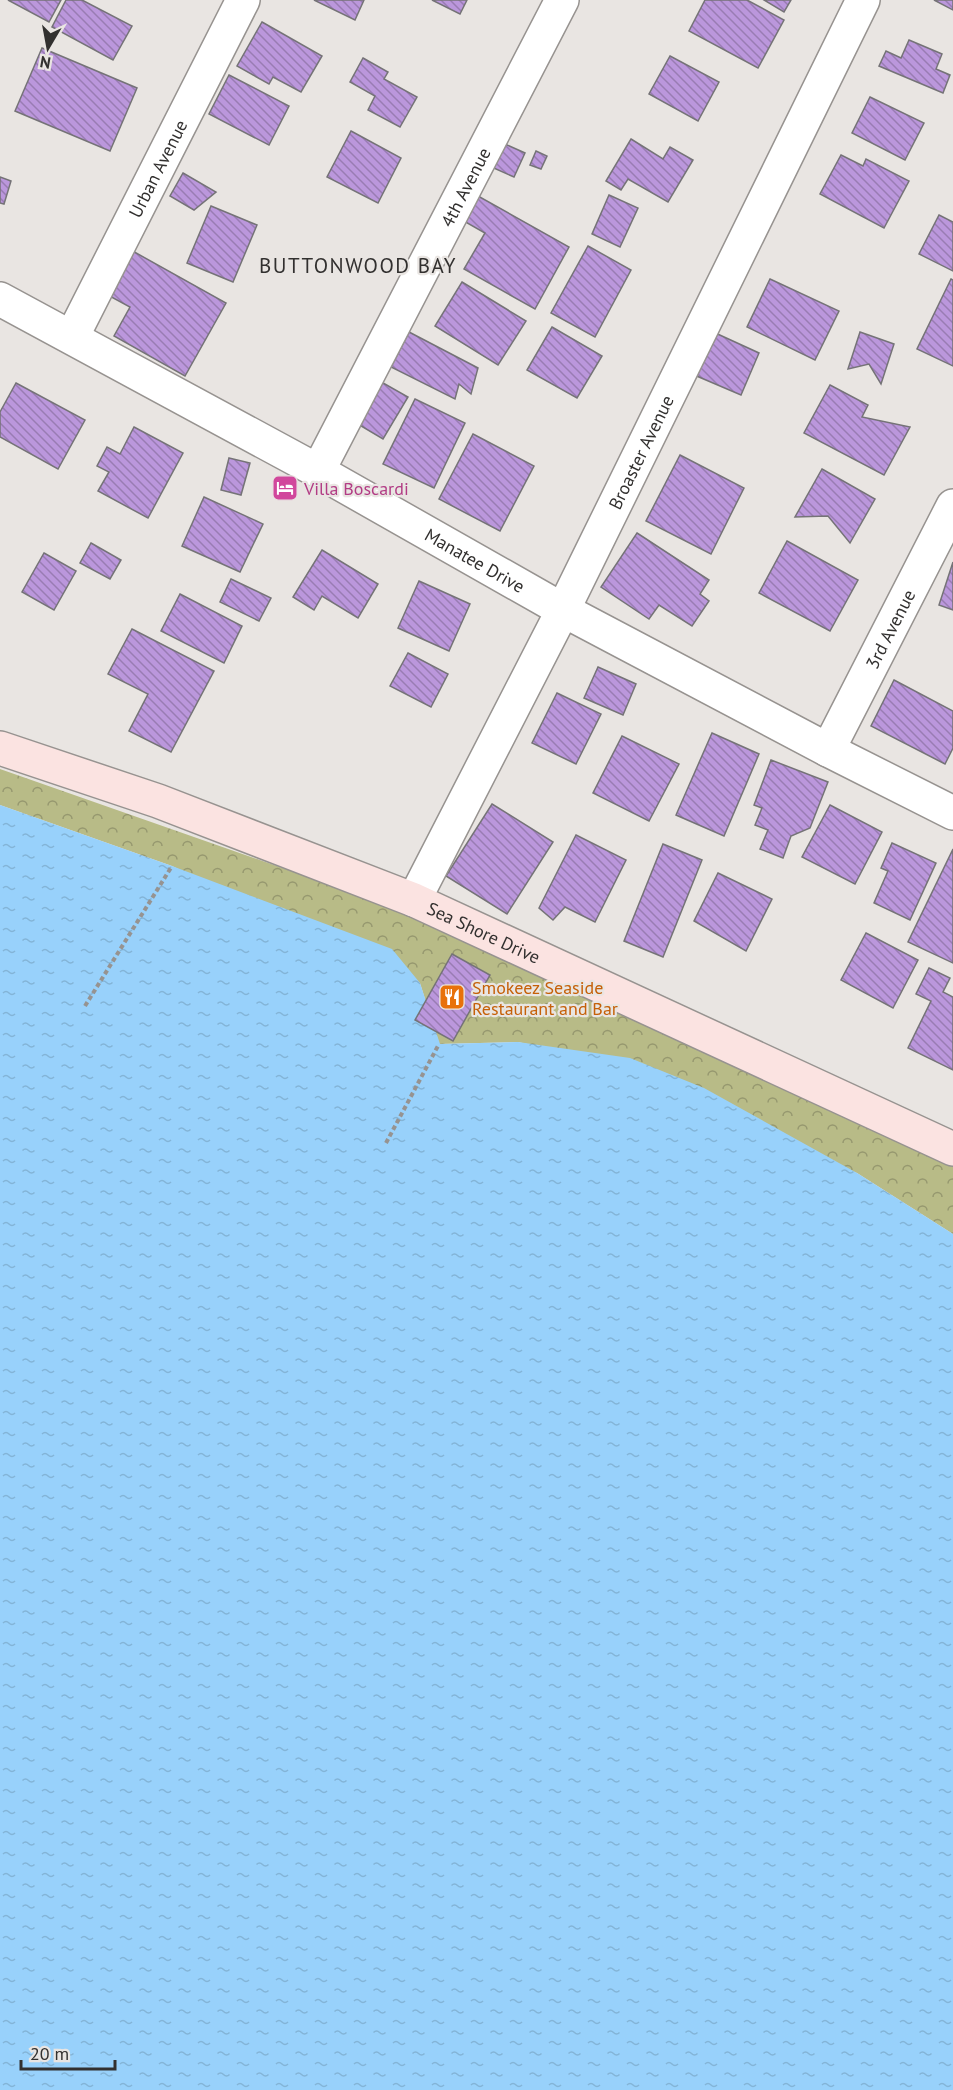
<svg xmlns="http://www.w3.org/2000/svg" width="953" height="2090" font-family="'PT Sans',sans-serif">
<defs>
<pattern id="park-crowns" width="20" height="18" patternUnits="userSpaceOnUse" patternTransform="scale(1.5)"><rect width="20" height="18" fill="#b8bb87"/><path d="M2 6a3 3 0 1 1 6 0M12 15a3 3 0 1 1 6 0" fill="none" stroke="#96986f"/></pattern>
<pattern id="water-ripples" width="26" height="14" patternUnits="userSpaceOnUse" patternTransform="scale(1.5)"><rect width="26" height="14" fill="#98d1fb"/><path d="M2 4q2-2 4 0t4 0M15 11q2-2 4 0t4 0" fill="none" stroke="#83b4d7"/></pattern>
<pattern id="building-back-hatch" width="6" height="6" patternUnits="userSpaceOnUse" patternTransform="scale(1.5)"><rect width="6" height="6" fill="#bb97dc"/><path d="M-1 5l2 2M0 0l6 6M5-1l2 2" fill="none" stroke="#997cb3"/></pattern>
</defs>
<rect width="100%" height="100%" fill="#e9e5e2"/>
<path fill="url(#park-crowns)" d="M0,769L411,913L953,1164V1234L857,1173L546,1048L518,1042L439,1044L420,983L172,866L0,805Z"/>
<path fill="url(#water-ripples)" d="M0,805L172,866L392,949L420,983L440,1044L518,1042L630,1058L704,1088L857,1173L953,1234V2090H0Z"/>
<g fill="url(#building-back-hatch)" stroke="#757377" stroke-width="1.5">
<path d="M8,0H61L49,22Z"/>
<path d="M66,0H82L132,26L113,60L52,27Z"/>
<path d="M314,0H364L355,20Z"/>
<path d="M432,0H467L460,14Z"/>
<path d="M705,0H747L784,20L758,68L689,31Z"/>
<path d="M764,0H791L784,12Z"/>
<path d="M934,0H953V10Z"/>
<path d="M262,22L322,56L301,92L273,77L269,84L237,66Z"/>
<path d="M909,40L942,54L936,69L950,75L943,93L879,66L886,51L901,58Z"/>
<path d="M42,48L137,88L110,151L15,111Z"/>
<path d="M670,56L719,82L698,121L649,94Z"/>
<path d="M363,58L388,72L384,79L417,97L400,127L368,110L375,96L350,82Z"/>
<path d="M229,75L289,106L269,145L209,114Z"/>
<path d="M870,97L924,123L905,160L852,133Z"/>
<path d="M351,131L401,158L378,203L327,177Z"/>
<path d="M631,139L663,159L670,147L693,160L668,202L628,179L621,190L606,181Z"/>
<path d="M496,140L525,153L514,177L485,164Z"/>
<path d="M536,151L547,156L541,169L530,165Z"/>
<path d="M841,155L863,166L866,159L909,181L884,228L820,194Z"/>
<path d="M183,173L216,192L194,210L170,196Z"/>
<path d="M0,177L11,181L4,204L0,203Z"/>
<path d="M469,191L569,247L535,309L464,269L485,233L455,216Z"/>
<path d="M609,195L638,208L620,247L592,234Z"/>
<path d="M211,206L257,225L233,282L187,263Z"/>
<path d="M939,215L953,222V271L919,254Z"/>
<path d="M588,246L631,270L595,337L551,313Z"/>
<path d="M129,249L226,303L185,376L114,336L130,307L104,293Z"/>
<path d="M770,279L839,311L815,360L747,327Z"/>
<path d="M951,279L953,280V366L917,349Z"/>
<path d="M462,282L526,321L498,365L435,326Z"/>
<path d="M552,327L602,356L577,398L527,370Z"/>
<path d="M711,331L759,353L741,395L692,374Z"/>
<path d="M409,332L478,368L471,394L459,384L455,399L391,367Z"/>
<path d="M860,332L894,344L881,384L869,364L848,369Z"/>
<path d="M376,379L408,397L383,439L351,420Z"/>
<path d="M16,383L85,420L58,469L0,437V412Z"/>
<path d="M830,385L868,405L862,417L910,427L884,475L804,433Z"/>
<path d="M415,399L465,423L434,488L383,464Z"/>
<path d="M134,427L183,453L148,518L98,491L109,472L97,466L107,447L120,454Z"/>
<path d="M473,434L534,466L500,531L439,499Z"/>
<path d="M680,455L744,488L711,554L646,521Z"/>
<path d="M229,458L250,463L241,495L221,490Z"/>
<path d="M822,469L875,499L850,543L828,516L795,517Z"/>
<path d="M204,497L263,524L240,572L182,546Z"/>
<path d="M637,533L709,580L700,594L709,601L692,626L659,605L649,619L601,587Z"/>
<path d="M787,541L858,580L830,631L759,593Z"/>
<path d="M91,543L121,560L110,579L80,563Z"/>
<path d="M322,550L378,584L358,618L322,596L314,610L293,597Z"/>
<path d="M44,553L76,571L54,610L22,592Z"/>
<path d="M953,562V610L939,605Z"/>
<path d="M231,579L271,598L259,621L220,602Z"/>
<path d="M419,581L470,604L449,651L398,628Z"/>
<path d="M180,594L242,626L224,663L161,631Z"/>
<path d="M132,629L214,671L171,752L129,731L148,694L108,674Z"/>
<path d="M408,653L448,674L431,707L390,686Z"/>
<path d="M598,667L636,684L623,715L584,698Z"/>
<path d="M894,680L953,711V748L945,764L871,726Z"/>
<path d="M557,693L601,714L576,764L532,743Z"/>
<path d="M712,733L759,754L724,836L676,815Z"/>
<path d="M622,736L679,764L649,821L593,793Z"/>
<path d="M771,760L828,782L810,828L791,836L783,858L760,849L768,830L755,825L762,808L754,805Z"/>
<path d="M492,804L553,842L507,914L446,876Z"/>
<path d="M830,805L882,832L855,884L802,857Z"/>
<path d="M576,835L626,860L595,922L565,907L553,920L539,908Z"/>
<path d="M892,843L936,863L910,920L874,903L888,871L881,868Z"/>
<path d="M663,844L702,860L663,957L624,941Z"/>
<path d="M953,849V963L908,942Z"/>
<path d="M718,873L772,899L746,951L694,921Z"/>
<path d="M866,933L918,960L893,1008L841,980Z"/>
<path d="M452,954L490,975L453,1041L415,1020Z"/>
<path d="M929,968L950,978L943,992L953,997V1070L908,1048L931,1001L916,994Z"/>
</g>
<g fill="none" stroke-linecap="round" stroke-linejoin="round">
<g stroke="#979390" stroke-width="36">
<g id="street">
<path id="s1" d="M0,299L318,471L563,610L828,750L953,813"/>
<path id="s2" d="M72,337L243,0"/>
<path id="s3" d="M318,471L562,0"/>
<path id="s4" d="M828,750L953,506"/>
<path id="s5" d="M414,900L563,610L863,0"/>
</g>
</g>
<g stroke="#979390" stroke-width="36">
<g id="secondary">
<path id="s6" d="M0,748L158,801L414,900L953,1149"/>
</g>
</g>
<g stroke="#969391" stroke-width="4" stroke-dasharray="4.5 3" stroke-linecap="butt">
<path d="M85,1006L172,866"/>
<path d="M386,1143L439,1044"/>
</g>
<use href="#street" stroke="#fff" stroke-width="33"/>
<use href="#secondary" stroke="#fbe3e1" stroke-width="33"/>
</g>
<defs>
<g id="hotel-square" transform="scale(1.35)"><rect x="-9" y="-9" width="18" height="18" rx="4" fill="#d1479c" stroke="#e9e5e2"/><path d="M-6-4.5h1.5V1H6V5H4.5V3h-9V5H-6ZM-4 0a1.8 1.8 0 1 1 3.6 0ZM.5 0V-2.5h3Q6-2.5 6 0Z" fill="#fff"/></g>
<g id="restaurant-square" transform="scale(1.35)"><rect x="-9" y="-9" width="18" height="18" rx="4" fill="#e8710a" stroke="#e9e5e2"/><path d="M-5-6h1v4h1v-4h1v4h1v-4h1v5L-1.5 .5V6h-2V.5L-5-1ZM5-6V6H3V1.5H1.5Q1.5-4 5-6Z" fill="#fff"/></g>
</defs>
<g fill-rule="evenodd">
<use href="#hotel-square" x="285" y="488"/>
<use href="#restaurant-square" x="452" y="997"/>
</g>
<g text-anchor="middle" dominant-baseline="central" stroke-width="4.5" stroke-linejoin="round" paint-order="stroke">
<g font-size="18" fill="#32302f" stroke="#e9e5e2">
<text stroke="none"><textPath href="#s2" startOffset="189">Urban Avenue</textPath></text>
<text stroke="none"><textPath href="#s3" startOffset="320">4th Avenue</textPath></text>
<text stroke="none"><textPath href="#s5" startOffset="502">Broaster Avenue</textPath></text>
<text stroke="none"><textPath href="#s1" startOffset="542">Manatee Drive</textPath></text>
<text stroke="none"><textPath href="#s4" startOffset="136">3rd Avenue</textPath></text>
<text stroke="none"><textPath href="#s6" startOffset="518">Sea Shore Drive</textPath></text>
</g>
<g font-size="18" fill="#b23c85" stroke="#e9e5e2" text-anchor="start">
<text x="304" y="488">Villa Boscardi</text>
</g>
<g font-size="18" fill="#c56008" stroke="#e9e5e2" text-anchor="start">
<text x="472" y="987">Smokeez Seaside<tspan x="472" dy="21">Restaurant and Bar</tspan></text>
</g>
<g font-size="21" letter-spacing="1.5" fill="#32302f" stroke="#e9e5e2">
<text x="358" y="265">BUTTONWOOD BAY</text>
</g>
</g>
<g transform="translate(48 48) rotate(190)" stroke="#e9e5e2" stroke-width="4.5" paint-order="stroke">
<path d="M0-4.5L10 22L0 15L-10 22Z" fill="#32302f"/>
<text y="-9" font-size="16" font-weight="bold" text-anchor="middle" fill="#32302f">N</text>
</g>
<path d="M21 2060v9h94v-9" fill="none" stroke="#32302f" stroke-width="3"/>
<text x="30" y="2060" font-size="18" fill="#32302f" stroke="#e9e5e2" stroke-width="4.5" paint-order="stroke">20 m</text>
</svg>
